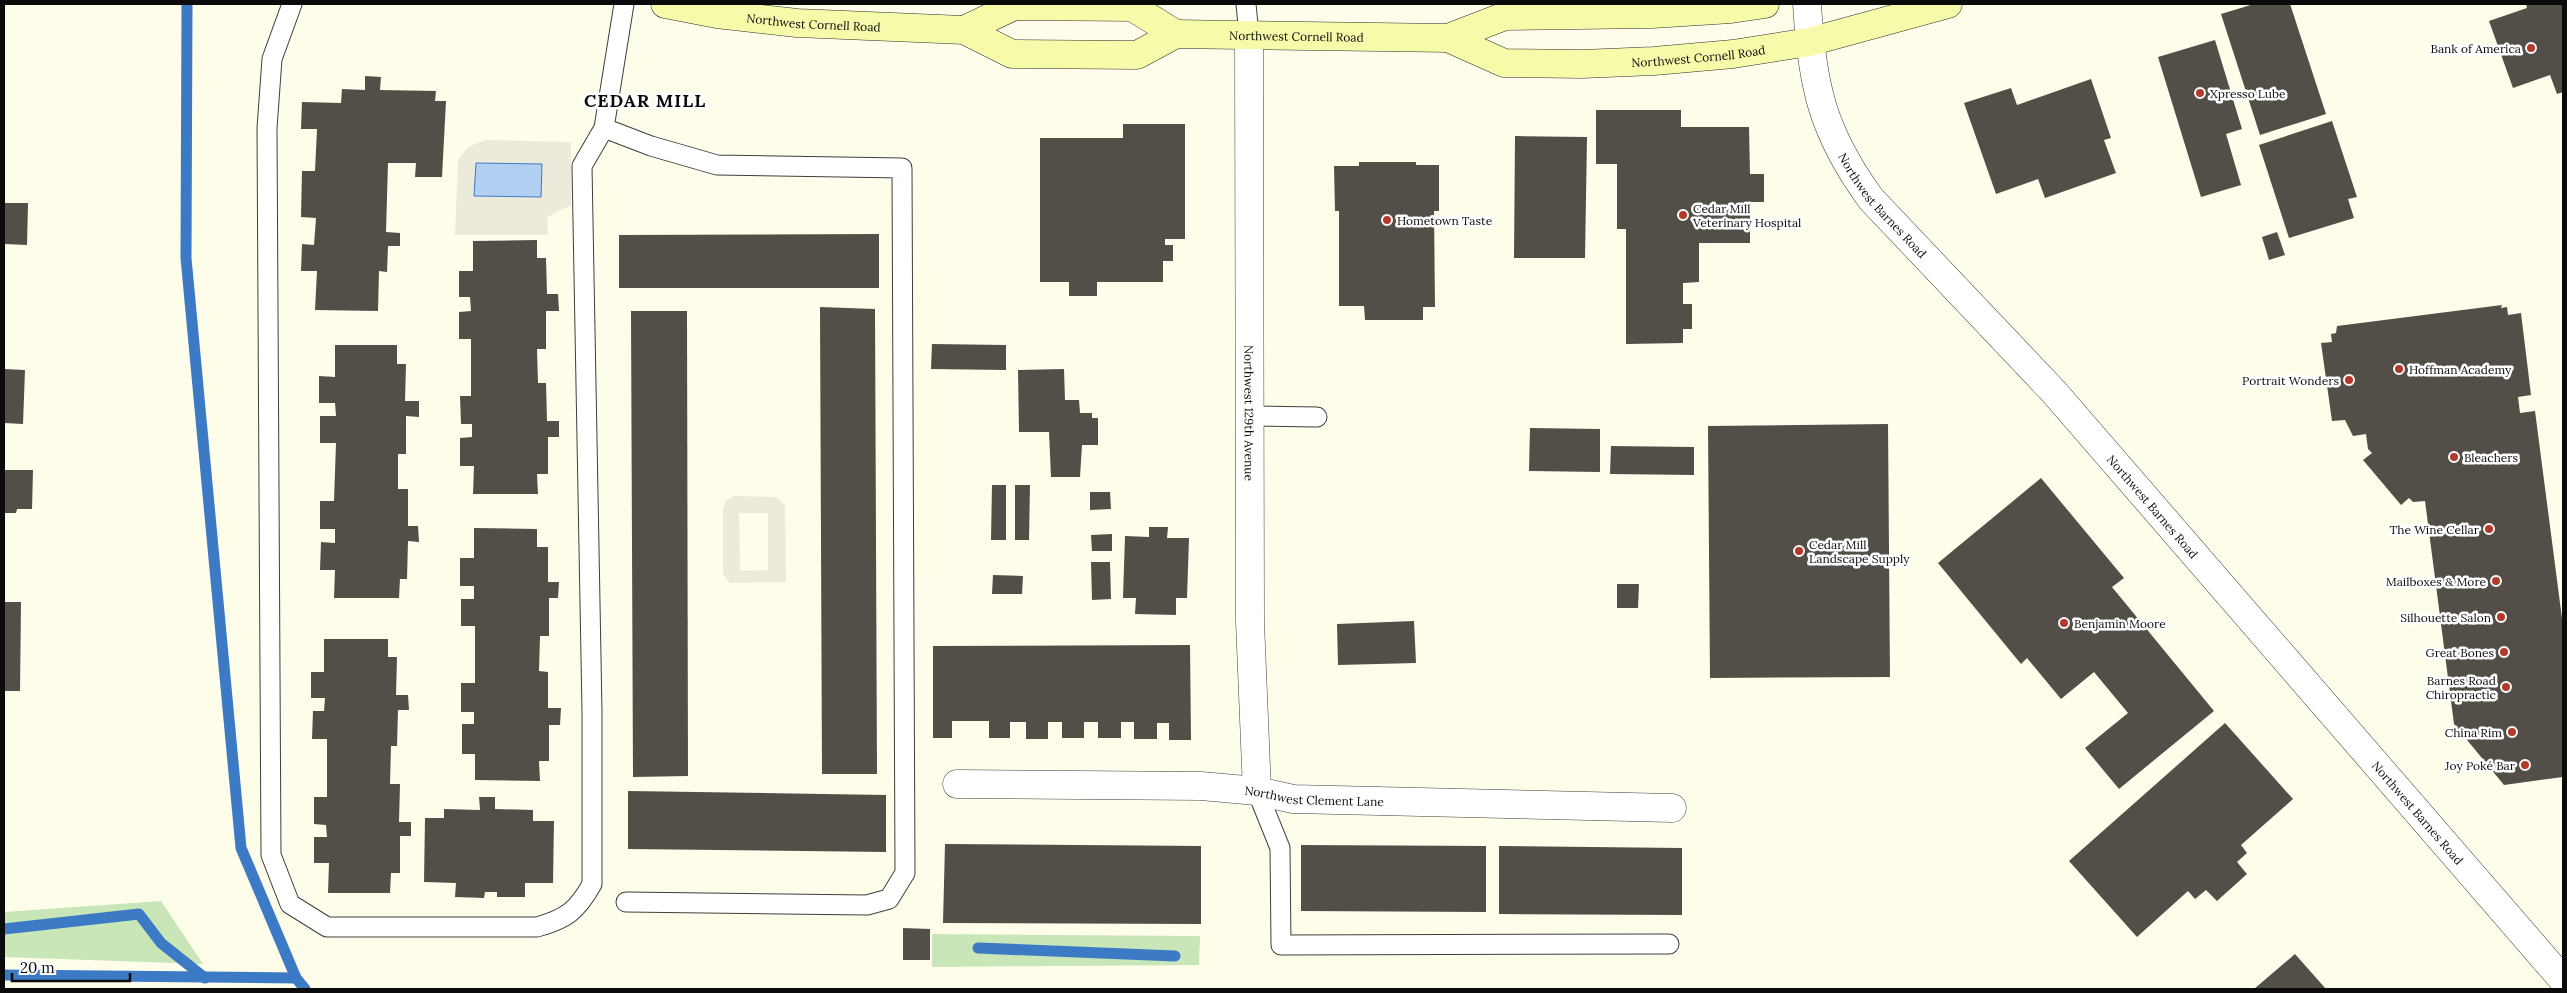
<svg xmlns="http://www.w3.org/2000/svg" width="2567" height="993" font-family="Lora,serif">
<rect width="100%" height="100%" fill="#fefdea"/>
<g fill="#c8e6b7">
<path d="M161,901L203,964L4,957V912Z"/>
<path d="M932,934L1200,936L1199,965L932,967Z"/>
</g>
<g fill="#eceadb" fill-rule="evenodd">
<path d="M486,140L571,142V205L547,217L548,235H455L458,160L468,147Z"/>
<path d="M733,496L776,497L785,505L786,582L730,583L723,574V510L725,502ZM739,513H768V570L740,571Z"/>
</g>
<path fill="#b2d0f2" stroke="#3d7ac5" d="M476,163L542,164L541,197L474,196Z"/>
<g fill="none" stroke-linecap="round" stroke-linejoin="round">
<g stroke="#3d7ac5" stroke-width="11">
<path d="M187,4L186,258L241,848L296,978L305,989"/>
<path d="M4,929L139,914L161,943L205,978"/>
<path d="M978,948L1175,956"/>
<path d="M4,975L296,978"/>
</g>
</g>
<g fill="#534e48">
<path d="M2254,4H2290L2326,114L2260,135L2221,14Z"/>
<path d="M2526,4H2563V92L2557,94L2550,75L2513,88L2489,21L2527,8Z"/>
<path d="M2215,40L2242,129L2226,134L2241,185L2201,197L2158,57Z"/>
<path d="M365,76L381,77L380,90L436,91L435,101H446L442,177H415L416,163H388L386,232L400,233V246H388L387,272L379,271L378,311L315,310L317,271H301L302,244L314,245L316,218L301,217L302,171H315L317,129H301L302,102L341,103L342,89L365,90Z"/>
<path d="M2091,79L2111,138L2104,140L2116,173L2045,198L2038,179L1996,194L1964,103L2011,88L2017,105Z"/>
<path d="M1596,110H1681V127H1749L1750,174H1764V202H1750V243H1699V282L1683,283V304H1692V329H1683V343L1626,344V229H1617V164H1596Z"/>
<path d="M2332,121L2357,197L2348,199L2354,218L2289,238L2259,145Z"/>
<path d="M1123,124H1185V239H1165V245H1173V261H1163V282H1097V296H1069V282H1040V138H1123Z"/>
<path d="M1515,136L1587,137L1585,258H1514Z"/>
<path d="M1359,162H1416V165H1439V211H1434L1435,307H1423V320H1365L1364,306H1339V211H1335L1334,166H1359Z"/>
<path d="M4,203H28L27,245L4,244Z"/>
<path d="M2277,232L2285,255L2269,260L2262,237Z"/>
<path d="M879,234V288H619V235Z"/>
<path d="M537,240V258H546L547,294H558L559,311H546V349H537L538,383H546L547,421H559V437H548V474H537L538,494H473L474,466H460V438L472,437V424H461L460,396H471V339H459V312L471,311L470,297H459V271H473V241Z"/>
<path d="M2502,305L2501,308L2507,307L2508,315L2521,313L2531,395L2518,397L2520,413L2535,411L2563,626V777L2504,785L2454,724L2425,501L2413,502L2409,498L2401,505L2363,460L2372,453L2368,449L2366,434L2353,436L2345,420L2332,421L2321,343L2332,342L2331,334L2336,333L2337,326Z"/>
<path d="M820,307L875,309L877,774H822Z"/>
<path d="M631,311H687L688,776L633,777Z"/>
<path d="M932,344L1006,345V370L931,369Z"/>
<path d="M335,345H397V364H406L405,401H419V417L406,416V454H398V489H408V526H418L419,542L408,541L407,579H400L399,598H334L335,570H320L321,542L335,543V529H320V501H334L336,443H320V416H336L335,403H319V376L335,377Z"/>
<path d="M4,369L25,370L23,424L4,423Z"/>
<path d="M1064,369L1065,400H1079L1080,413H1092V418H1098V445H1082L1080,477H1051L1049,432H1019L1018,370Z"/>
<path d="M1888,424L1890,677L1710,678L1708,426Z"/>
<path d="M1530,428L1600,429V472L1529,471Z"/>
<path d="M1611,446L1694,447V475L1610,474Z"/>
<path d="M4,470H33L32,509H17L16,513H4Z"/>
<path d="M2041,478L2124,578L2112,587L2214,711L2119,789L2085,748L2128,713L2094,672L2061,699L2027,658L2021,664L1938,563Z"/>
<path d="M992,485H1006V540H991Z"/>
<path d="M1015,485H1030L1029,540H1015Z"/>
<path d="M1090,492H1110L1111,509L1090,510Z"/>
<path d="M1149,527H1168L1167,538H1189L1187,598H1176V615L1135,614L1136,598H1123L1125,536L1149,537Z"/>
<path d="M474,528L537,529V547H548V582H559L558,598H549V636H540L539,671L548,672V708H561L560,725H549V761H539L540,781L475,780V754H462V724H474V712H461V683H475V626H461V599H474V586H460V558H474Z"/>
<path d="M1112,534V551H1092L1091,535Z"/>
<path d="M1091,562H1110L1111,599L1092,600Z"/>
<path d="M993,575L1023,576L1022,594H992Z"/>
<path d="M1617,584H1639L1638,608H1617Z"/>
<path d="M4,602H21L20,691H4Z"/>
<path d="M1414,621L1416,663L1338,665L1337,624Z"/>
<path d="M324,639H388V657H397L396,695H408L409,710H398L397,746H391L390,784H400L399,822H411V836H400V873H391L390,893H328L329,863H314V837H327L326,825L314,824V797H327V739H312L313,711H324L325,698H311V672H324Z"/>
<path d="M1190,645L1191,740H1169V723H1157V739H1134V722H1121V738H1098V722H1084V738H1062V722H1048V739H1026V722H1010V738H989V721H952V738H933V646Z"/>
<path d="M2225,723L2293,799L2241,845L2247,853L2237,862L2247,874L2217,901L2206,890L2195,899L2188,891L2137,937L2069,861Z"/>
<path d="M628,791L886,795V852L628,849Z"/>
<path d="M479,797H495V809L533,810V821H554L553,883H525V897H497V892H485L484,898L455,897L456,883L424,882L425,818H444V809L480,810Z"/>
<path d="M945,844L1201,846V924L943,923Z"/>
<path d="M1301,845L1486,846V912L1301,911Z"/>
<path d="M1499,846L1682,848V915L1499,914Z"/>
<path d="M903,928L930,929V960H903Z"/>
<path d="M2295,954L2326,989H2254Z"/>
</g>
<g fill="none" stroke-linecap="round" stroke-linejoin="round">
<g stroke="#3e3e3e" stroke-width="21">
<g id="service">
<path d="M292,4L272,59L267,128L271,855L290,904L327,927H537C566,919 577,911 592,884V712L582,166L604,128L624,4"/>
<path d="M1246,4L1249,35"/>
<path d="M604,128L651,146L717,165L902,168L905,873L889,899L867,905L626,902"/>
<path d="M1248,416L1317,417"/>
<path d="M1257,791L1280,848L1281,945L1669,944"/>
</g>
</g>
<g stroke="#3e3e3e" stroke-width="29">
<g id="minor">
<path id="s1" d="M1249,35L1250,622L1257,791"/>
<path id="s2" d="M957,784L1201,786L1257,791L1293,799L1672,808"/>
</g>
</g>
<g stroke="#3e3e3e" stroke-width="29">
<g id="tertiary">
<path id="s3" d="M1807,4C1812,85 1822,132 1871,199L2054,392L2563,980"/>
</g>
</g>
<g stroke="#2d2d2d" stroke-width="29">
<g id="secondary">
<path id="s4" d="M665,4L717,14L797,23L964,30L1012,54L1137,55L1176,34L1448,38L1505,16L1652,14L1731,9L1765,4"/>
<path d="M964,30L1014,6L1132,7L1176,34"/>
<path id="s5" d="M1448,38L1504,63L1582,64L1654,61L1733,54L1809,42L1948,4"/>
</g>
</g>
<use href="#service" stroke="#fff" stroke-width="19"/>
<use href="#minor" stroke="#fff" stroke-width="28"/>
<use href="#tertiary" stroke="#fff" stroke-width="28"/>
<use href="#secondary" stroke="#f7faa9" stroke-width="28"/>
</g>
<g fill="#b23a2c" stroke="#fff" stroke-width="2">
<circle cx="2531" cy="48" r="5"/>
<circle cx="2200" cy="93" r="5"/>
<circle cx="1683" cy="215" r="5"/>
<circle cx="1387" cy="220" r="5"/>
<circle cx="2399" cy="369" r="5"/>
<circle cx="2349" cy="380" r="5"/>
<circle cx="2454" cy="457" r="5"/>
<circle cx="2489" cy="529" r="5"/>
<circle cx="1799" cy="551" r="5"/>
<circle cx="2496" cy="581" r="5"/>
<circle cx="2501" cy="617" r="5"/>
<circle cx="2064" cy="623" r="5"/>
<circle cx="2504" cy="652" r="5"/>
<circle cx="2506" cy="687" r="5"/>
<circle cx="2512" cy="732" r="5"/>
<circle cx="2525" cy="765" r="5"/>
</g>
<g text-anchor="middle" dominant-baseline="central" stroke-width="5" stroke-linejoin="round" paint-order="stroke">
<g font-size="12" fill="#0b0b0b" stroke="#fff">
<text stroke="none"><textPath href="#s4" startOffset="150">Northwest Cornell Road</textPath></text>
<text stroke="none"><textPath href="#s4" startOffset="644">Northwest Cornell Road</textPath></text>
<text stroke="none"><textPath href="#s5" startOffset="256">Northwest Cornell Road</textPath></text>
<text stroke="none"><textPath href="#s3" startOffset="221">Northwest Barnes Road</textPath></text>
<text stroke="none"><textPath href="#s1" startOffset="378">Northwest 129th Avenue</textPath></text>
<text stroke="none"><textPath href="#s3" startOffset="626">Northwest Barnes Road</textPath></text>
<text stroke="none"><textPath href="#s2" startOffset="358">Northwest Clement Lane</textPath></text>
<text stroke="none"><textPath href="#s3" startOffset="1031">Northwest Barnes Road</textPath></text>
</g>
<g font-size="12" fill="#0b0b0b" stroke="#fff" text-anchor="end">
<text x="2521" y="48">Bank of America</text>
<text x="2210" y="93" text-anchor="start">Xpresso Lube</text>
<text x="1693" y="208" text-anchor="start">Cedar Mill<tspan x="1693" dy="14">Veterinary Hospital</tspan></text>
<text x="1397" y="220" text-anchor="start">Hometown Taste</text>
<text x="2409" y="369" text-anchor="start">Hoffman Academy</text>
<text x="2339" y="380">Portrait Wonders</text>
<text x="2464" y="457" text-anchor="start">Bleachers</text>
<text x="2479" y="529">The Wine Cellar</text>
<text x="1809" y="544" text-anchor="start">Cedar Mill<tspan x="1809" dy="14">Landscape Supply</tspan></text>
<text x="2486" y="581">Mailboxes &amp; More</text>
<text x="2491" y="617">Silhouette Salon</text>
<text x="2074" y="623" text-anchor="start">Benjamin Moore</text>
<text x="2494" y="652">Great Bones</text>
<text x="2496" y="680">Barnes Road<tspan x="2496" dy="14">Chiropractic</tspan></text>
<text x="2502" y="732">China Rim</text>
<text x="2515" y="765">Joy Poké Bar</text>
</g>
<g font-size="18" font-weight="bold" letter-spacing="1" fill="#0b0b0b" stroke="#fff">
<text x="645" y="100">CEDAR MILL</text>
</g>
</g>
<rect width="2567" height="993" fill="none" stroke="#0b0b0b" stroke-width="10"/>
<path d="M12 973v8h118v-8" fill="none" stroke="#0b0b0b" stroke-width="2.5"/>
<text x="20" y="973" font-size="15" fill="#0b0b0b" stroke="#ffffff" stroke-width="4" paint-order="stroke">20 m</text>
</svg>
